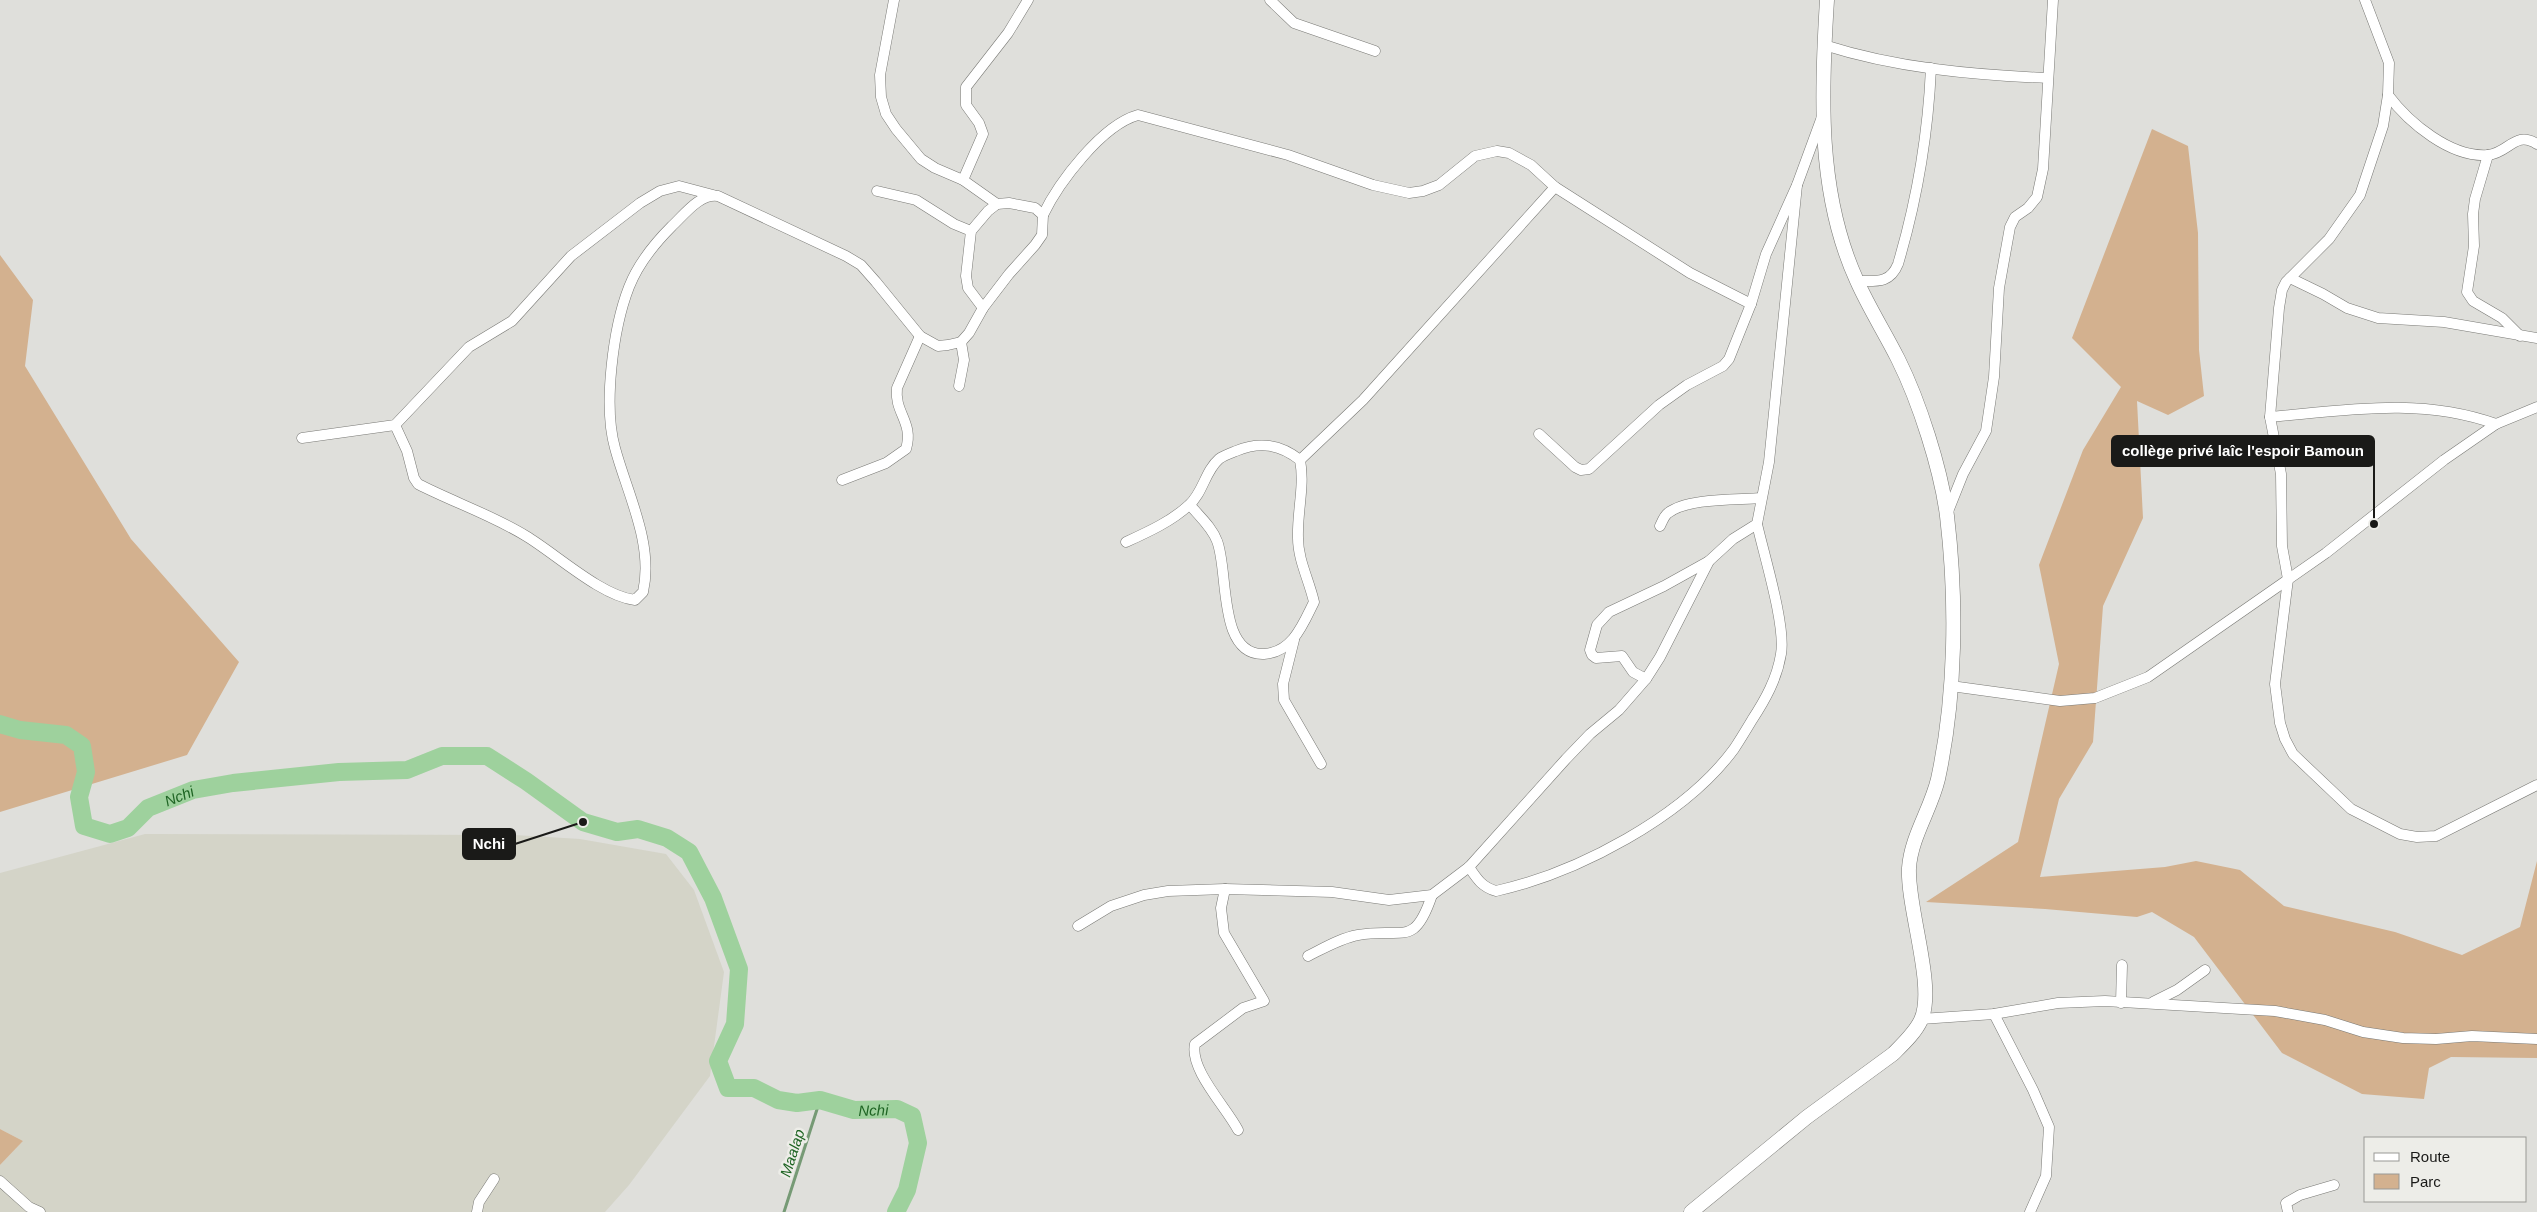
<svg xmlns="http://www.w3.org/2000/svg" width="2537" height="1212" font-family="Arial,sans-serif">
<rect width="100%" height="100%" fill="#dfdfdb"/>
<path fill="#d4d4c8" d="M145,834L514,835L580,839L666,854L694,890L724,972L710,1076L629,1185L605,1212H0V1165L23,1141L0,1129V873Z"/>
<g fill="#d3b18f">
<path d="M2152,129L2188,146L2198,233L2199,350L2204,396L2168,415L2137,401L2143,518L2103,606L2093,742L2059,799L2040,877L2165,867L2196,861L2240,870L2284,906L2395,932L2462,955L2520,927L2537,861V1058L2451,1057L2429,1068L2424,1099L2362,1094L2282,1053L2194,937L2152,912L2137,917L2045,909L1926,902L2018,842L2059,664L2039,565L2083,450L2121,387L2072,338Z"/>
<path d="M0,255L33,300L25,366L131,539L239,662L187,755L0,812Z"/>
<path d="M0,1129L23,1141L0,1165Z"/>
</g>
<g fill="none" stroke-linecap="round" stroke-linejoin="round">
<path stroke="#769a75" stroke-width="3" d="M784,1212L820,1100"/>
<path stroke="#9ed19d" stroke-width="18" id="s1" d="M0,724L20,730L66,735L82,746L86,772L79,797L84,826L110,834L128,828L148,808L193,790L233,783L339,772L407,770L442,756H487L526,781L583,822L617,832L638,829L667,838L689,852L713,898L739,969L735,1024L718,1061L728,1088H754L778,1100L797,1103L820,1100L854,1110L897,1109L912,1116L918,1143L907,1190L896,1212"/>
<g stroke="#797975" stroke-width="11">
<g id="street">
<path d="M1270,0L1294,23L1375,51"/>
<path d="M2365,0L2389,63L2388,95L2383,126L2360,195L2329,239L2286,282L2282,290L2279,308L2270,417L2281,474L2282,546L2288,579L2275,684L2280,723L2285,739L2293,754L2351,809L2400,834L2417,837L2436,836L2537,785"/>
<path d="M1824,45C1896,68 1973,75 2048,78"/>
<path d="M2388,95C2409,123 2451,158 2488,155C2509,153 2515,130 2537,144"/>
<path d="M2488,155L2475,199L2473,214L2474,246L2467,292L2473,301L2502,318L2520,336"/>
<path d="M963,180L983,134L979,123L966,105V87L1008,33L1028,0"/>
<path d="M877,191L916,200L954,224L971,231"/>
<path d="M1043,215C1059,182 1102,125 1138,115L1288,155L1373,185L1409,193L1423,191L1439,185L1475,156L1497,151L1509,153L1531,165L1555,187L1690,273L1751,304"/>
<path d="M2290,278L2323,294L2347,308L2378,318L2444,322L2537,338"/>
<path d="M1857,281C1876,281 1890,284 1898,264C1917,200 1928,135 1931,68"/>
<path d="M983,308L968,288L966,276L971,231L988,211L997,204"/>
<path d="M959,386L964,360L961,342"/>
<path d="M2270,417C2347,410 2421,397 2496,424"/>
<path d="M395,425L407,451L414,478L418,484C453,502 492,515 526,536C556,554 601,596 635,600L643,592C654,544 627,493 615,448C603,406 613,328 629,287C638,264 655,243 672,226C684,215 700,193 718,196L846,256L861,265L876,282L920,336L938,346L948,345L961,342L969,333L983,308L1009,274L1035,245L1042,235L1043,215L1035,208L1009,203L997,204L963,180L935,168L921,159L896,129L886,114L881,97L880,75L894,0"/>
<path d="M1539,434L1575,467L1581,470L1589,469L1659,405L1687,385L1723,366L1729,359L1751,304L1766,254L1797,185L1822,117"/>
<path d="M302,438L395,425L469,347L512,321L571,256L640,203L660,191L679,186L713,195"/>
<path d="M1300,460L1363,400L1555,187"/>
<path d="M842,480L886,463L906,449C914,422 894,413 897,388L920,336"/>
<path d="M1947,514L1963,474L1986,431L1994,377L1999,288L2010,227L2015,217L2028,208L2037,197L2043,169L2053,0"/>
<path d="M1660,526C1662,522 1664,516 1668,513C1687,498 1736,500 1761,498"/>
<path d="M1126,542C1148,532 1172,521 1189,505C1203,493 1205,471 1219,459C1223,456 1231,453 1236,451C1260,441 1280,444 1300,460C1305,486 1297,511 1298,538C1298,560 1309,580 1314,602C1303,624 1293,652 1264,654C1217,656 1229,570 1217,541C1212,527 1199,516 1190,505"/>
<path d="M1294,640L1283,684L1284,700L1321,764"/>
<path d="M1646,679L1633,672L1622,656L1596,658L1592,655L1590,650L1597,625L1609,612L1664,586L1709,561"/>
<path d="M1951,686L2060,701L2095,698L2148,677L2326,553L2444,460L2496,424L2537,407"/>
<path d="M1469,867C1477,879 1482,887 1496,891C1577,873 1684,817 1734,749C1740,740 1746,730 1752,720C1765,700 1777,679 1781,654C1786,626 1764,555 1757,524"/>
<path d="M1225,889L1221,908L1224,933L1264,1001L1243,1008L1195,1044C1189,1069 1226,1107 1238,1130"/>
<path d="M1078,926L1111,906L1144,895L1168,891L1225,889L1332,892L1389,900L1432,895L1469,867L1566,759L1590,734L1619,710L1646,679L1660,657L1709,561L1733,539L1757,524L1769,462L1797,185"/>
<path d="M1308,956C1324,948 1341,938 1358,935C1403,927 1414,949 1432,895"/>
<path d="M2153,1002L2177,990L2205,970"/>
<path d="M2121,1003L2122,965"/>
<path d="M1994,1014L2033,1090L2049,1127L2046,1176L2030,1212"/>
<path d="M1921,1019L1994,1014L2058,1003L2105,1001L2275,1011L2325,1020L2363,1032L2403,1038L2436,1039L2472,1036L2537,1039"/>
<path d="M0,1181L29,1207L40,1212"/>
<path d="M477,1212L479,1202L494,1179"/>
<path d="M2288,1212L2286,1203L2300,1195L2334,1185"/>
</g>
</g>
<g stroke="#797975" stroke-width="15">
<path id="secondary" d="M1691,1212L1807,1117L1893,1054C1903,1044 1915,1033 1921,1020C1936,987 1907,908 1909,868C1911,837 1931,809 1938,779C1956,696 1957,600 1947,516C1941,469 1919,401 1898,359C1885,333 1869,308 1857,281C1817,194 1821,94 1827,0"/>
</g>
<use href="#street" stroke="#fff" stroke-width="10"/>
<use href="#secondary" stroke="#fff" stroke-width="14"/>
</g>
<g text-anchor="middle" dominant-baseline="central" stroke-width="5" stroke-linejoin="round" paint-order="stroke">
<g font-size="15" font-style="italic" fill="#1e6423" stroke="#edede8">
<text stroke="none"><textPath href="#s1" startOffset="276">Nchi</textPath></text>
<text stroke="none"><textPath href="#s1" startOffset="1221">Nchi</textPath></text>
<text transform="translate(792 1153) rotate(-72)">Maalap</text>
</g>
</g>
<path fill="none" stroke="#1a1a18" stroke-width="2" d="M2374 524L2374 451M583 822L515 844"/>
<g fill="#1a1a18" stroke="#edede8" stroke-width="2">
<circle cx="2374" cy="524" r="5"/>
<circle cx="583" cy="822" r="5"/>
</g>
<g fill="#1a1a18" stroke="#1a1a18" stroke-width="2">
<rect x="2112" y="436" width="262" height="30" rx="5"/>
<rect x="463" y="829" width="52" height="30" rx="5"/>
</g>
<g font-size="15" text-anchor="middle" font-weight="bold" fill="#fff">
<text x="2243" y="456">collège privé laîc l'espoir Bamoun</text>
<text x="489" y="849">Nchi</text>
</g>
<rect x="2364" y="1137" width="162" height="65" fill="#edede8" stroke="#999995"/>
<rect x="2374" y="1153" width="25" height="8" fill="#ffffff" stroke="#999995"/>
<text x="2410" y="1162" font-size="15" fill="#1a1a18">Route</text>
<rect x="2374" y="1174" width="25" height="15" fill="#d3b18f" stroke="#999995"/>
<text x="2410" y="1187" font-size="15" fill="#1a1a18">Parc</text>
</svg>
